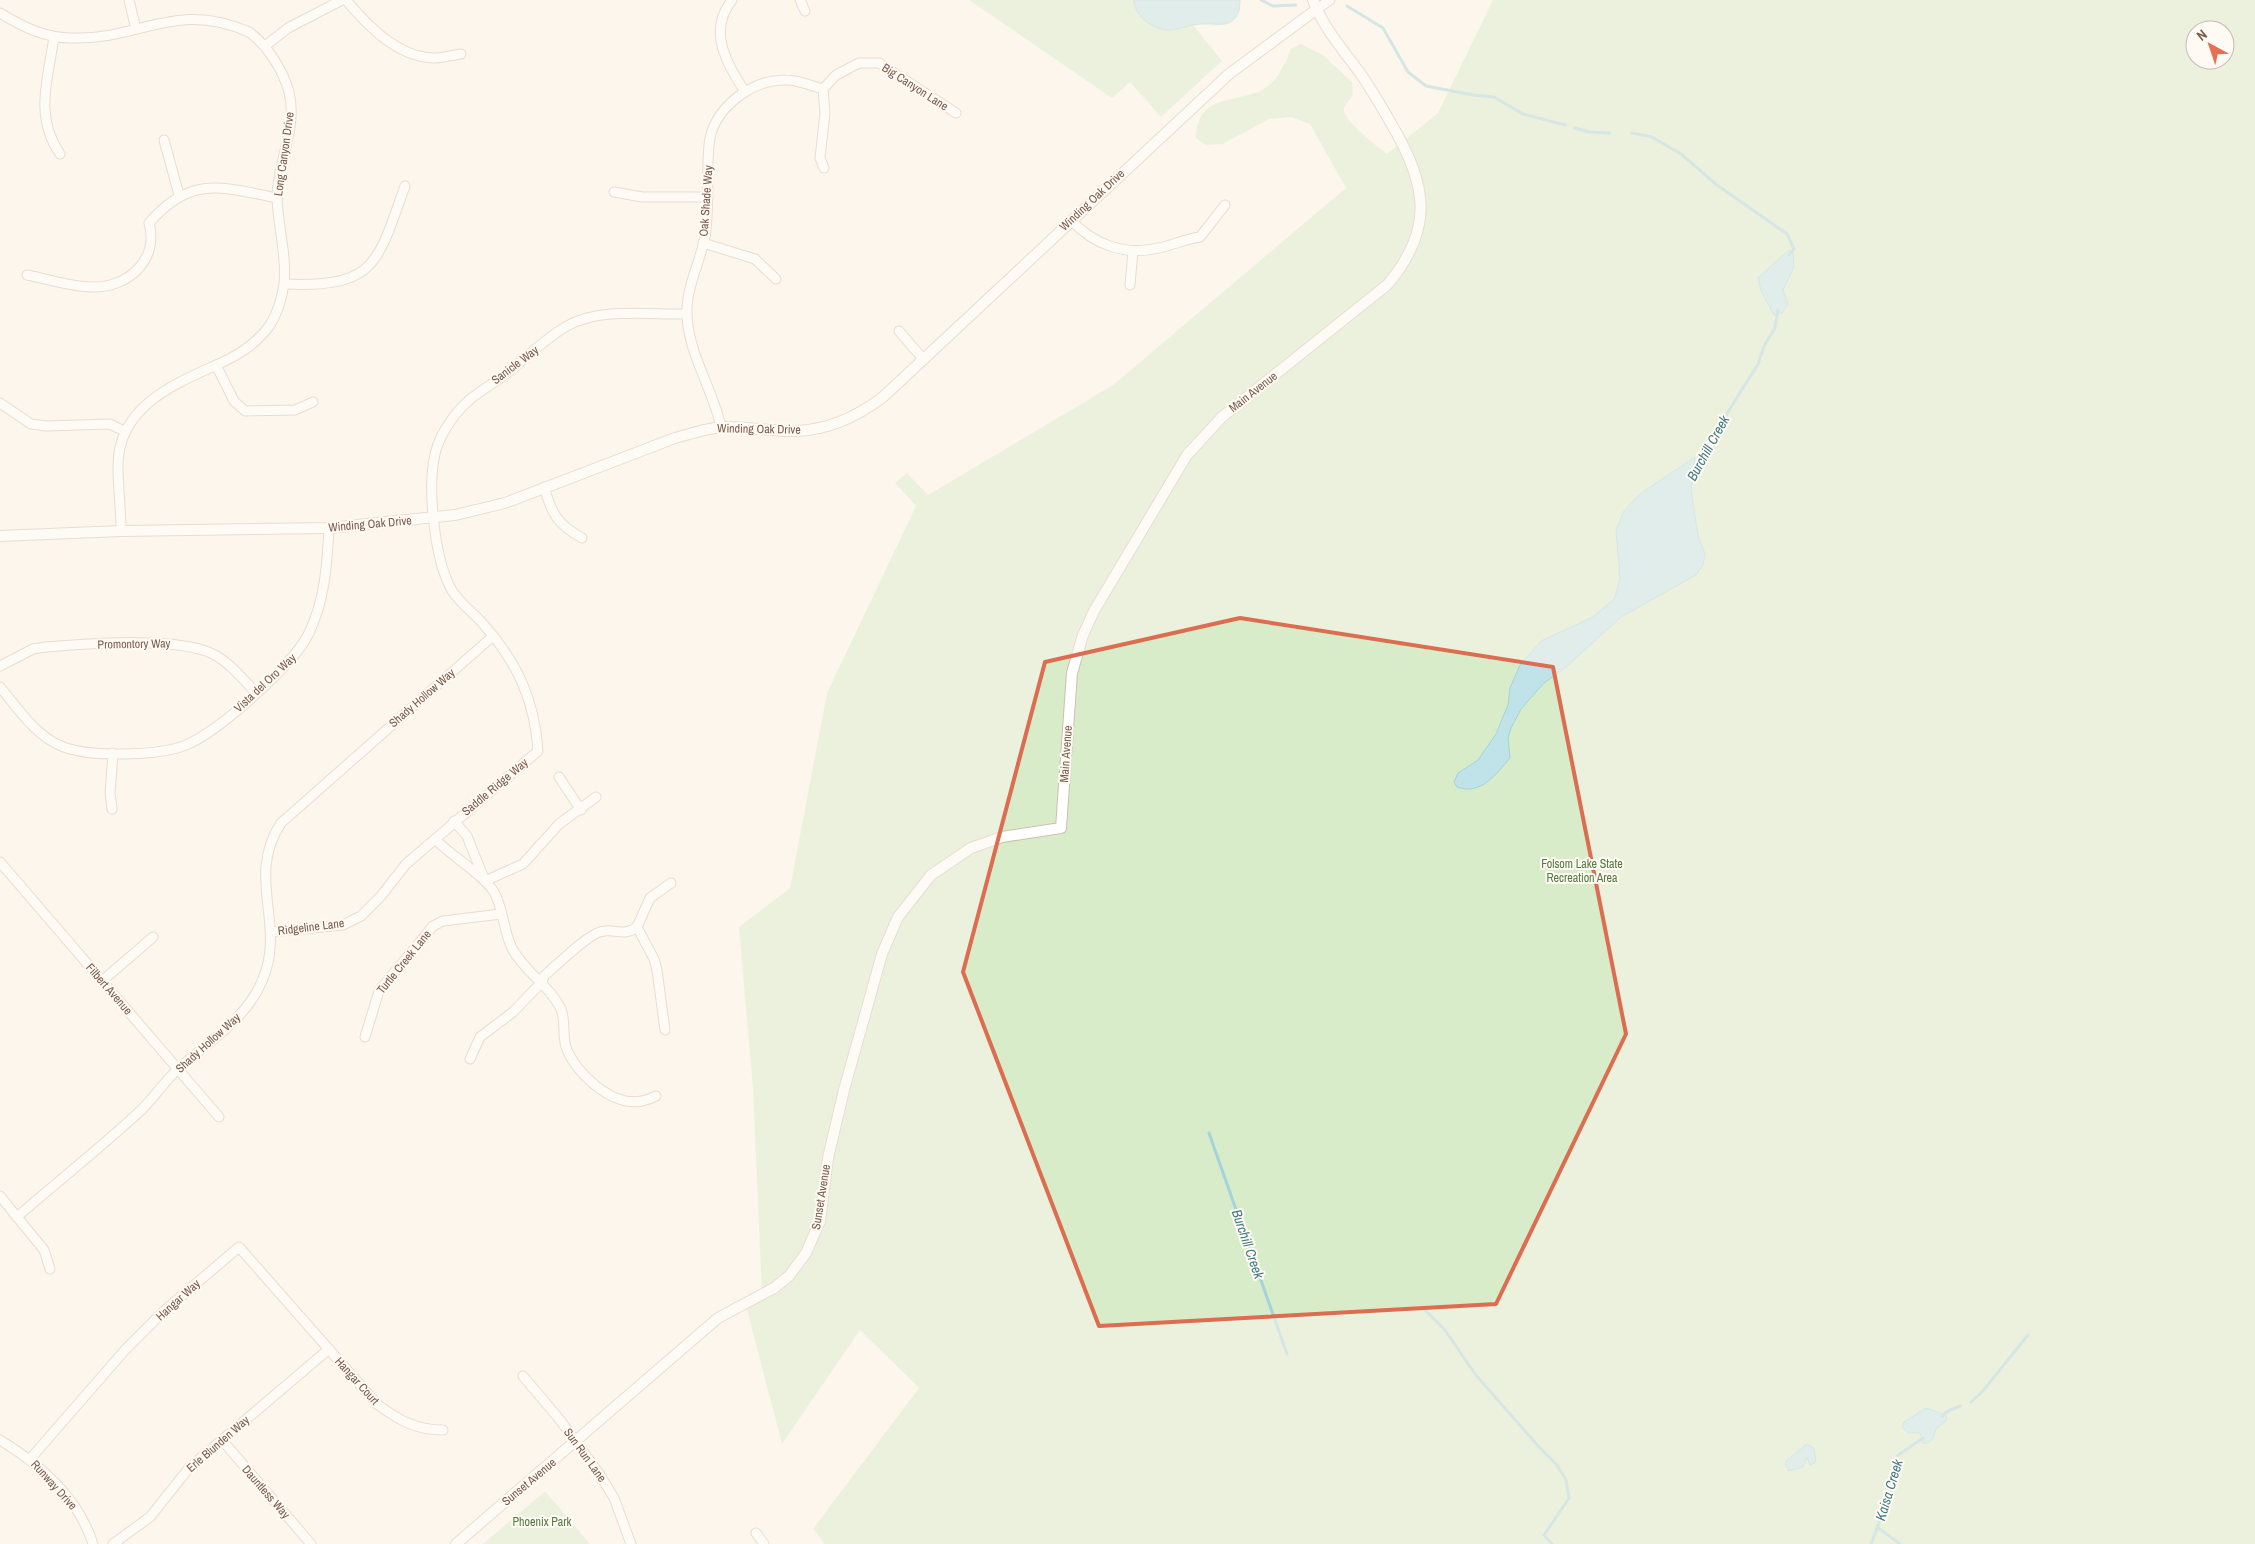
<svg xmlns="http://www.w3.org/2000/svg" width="2255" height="1544" font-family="'Archivo Narrow',sans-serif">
<rect width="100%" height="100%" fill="#fdf6ec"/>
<g fill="#d8ecc9" fill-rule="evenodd">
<path d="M969,0H1173L1222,61L1161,117L1130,82L1112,98Z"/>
<path d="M1493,0H2255V1544H825L813,1529L919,1388L860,1330L782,1444L746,1306L762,1295L753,1089L739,927L790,888L827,693L916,506L895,483L907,473L928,495L1113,385L1346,188L1310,124L1291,117L1269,119L1223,144L1206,145L1196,138C1197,96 1230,103 1260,91C1269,88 1279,75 1283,66C1287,60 1289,56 1290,49L1301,44L1323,55L1352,82L1353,95C1351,99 1345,104 1344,108C1341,119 1378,147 1387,154L1438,113ZM2195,30H2225V60H2195Z"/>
<path d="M545,1491L590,1544H483Z"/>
</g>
<g fill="#bfe3e8" stroke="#a5d3da">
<path d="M1134,0H1240C1240,8 1239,16 1232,21C1224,27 1211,23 1201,24C1191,24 1175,31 1167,30C1152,28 1134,16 1134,0Z"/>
<path d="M1789,250L1793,253L1794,267L1783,290L1788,304L1782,313L1774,315L1761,291L1758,278Z"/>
<path d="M1695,457L1691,490L1698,535L1705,554L1703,565L1696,575L1621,617L1566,667L1544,683L1521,709L1511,728L1508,738L1510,758C1496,774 1481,796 1457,787L1454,782L1458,773L1478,760L1496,734L1508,705L1510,688L1520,665L1541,641L1593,617L1615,598L1620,577L1616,530L1624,511L1640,494Z"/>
<path d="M1926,1408L1946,1415L1947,1420L1936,1429L1933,1439L1928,1443H1923L1920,1433H1908L1902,1427L1904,1422Z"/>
<path d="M1807,1444L1814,1448L1816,1462L1810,1465L1807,1457L1803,1467L1789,1471L1785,1464L1786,1461Z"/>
</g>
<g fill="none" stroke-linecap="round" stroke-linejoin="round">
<g stroke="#a5d3da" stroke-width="3">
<path d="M1261,0L1273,6L1296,5"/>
<path d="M1347,6L1383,28L1408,72L1426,86L1473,95L1494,97L1523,114L1565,125"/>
<path d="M1575,128L1589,132L1610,133"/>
<path d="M1632,133L1652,137L1681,154L1717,185L1787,234L1794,249L1789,255"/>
<path d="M1693,477L1716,431L1758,364L1764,346L1775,328L1778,310"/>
<path d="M1209,1133L1287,1354"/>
<path d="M1423,1308L1445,1330L1475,1374L1539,1447L1557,1465L1566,1480L1569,1498L1544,1535L1552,1544"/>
<path d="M1971,1402L1982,1392L2028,1335"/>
<path d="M1942,1416L1948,1411L1960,1406"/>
<path d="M1877,1527L1900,1544"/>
<path d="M1871,1544L1891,1491L1897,1456L1923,1438"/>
</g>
<g stroke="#d1beb0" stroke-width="11">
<g id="minor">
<path d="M129,0L135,25"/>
<path d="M346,0C368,26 397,57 434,58C443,58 452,55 461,54"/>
<path d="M732,0C707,32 727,63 745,92"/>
<path d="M800,0L805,11"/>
<path d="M1317,9L1330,0"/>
<path d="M0,13C23,27 45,38 72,38C142,40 175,0 249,32C267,45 283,70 289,92C298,128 277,163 277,198C278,226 287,256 284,284C282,297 277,314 270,325C255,346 235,357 212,367C167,387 118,410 118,466C118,488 121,509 121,531"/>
<path d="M54,37C48,79 34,116 60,154"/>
<path d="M265,46L288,28L342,0"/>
<path d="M823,89L836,75L859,63H879L956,113"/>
<path d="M823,89L825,113L820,158L824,168"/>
<path d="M164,140L179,195"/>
<path d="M614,192L642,197H708"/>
<path d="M1071,220C1094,245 1125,256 1159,248C1173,245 1185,239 1200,237L1225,205"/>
<path d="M703,243L755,259L776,279"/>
<path d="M27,275C48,279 71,287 92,287C129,288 159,259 149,223C190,175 222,187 277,198"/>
<path d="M284,284C376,288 377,264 405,186"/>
<path d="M1130,285L1133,251"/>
<path d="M899,331L923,359"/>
<path d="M216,365L234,401L245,411L295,410L313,402"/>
<path d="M0,403L31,424L47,426L110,424L124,431"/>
<path d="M721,427C713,389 688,354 687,314C686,288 700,262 705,237C710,206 706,176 709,145C712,109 751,79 786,80C799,80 812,86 823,89"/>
<path d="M544,487C552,514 557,524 582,538"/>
<path d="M0,666L33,649L45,647C87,644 178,636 213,654C230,663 243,679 256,693"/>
<path d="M0,687C17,707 34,734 59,745C85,758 159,756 186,745C217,733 293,665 308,635C325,601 327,565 329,528"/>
<path d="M559,777L581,810"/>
<path d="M112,809L110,793L113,753"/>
<path d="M454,821L467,836L485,881"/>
<path d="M435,839C450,855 484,875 494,892C504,909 503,932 513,950C525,972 550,986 561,1009C566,1021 562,1035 566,1047C575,1073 612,1107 642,1101C647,1100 652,1098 656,1096"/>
<path d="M0,862L219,1117"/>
<path d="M485,881L523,864L559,824L596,797"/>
<path d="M637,927L654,959L657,970L665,1030"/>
<path d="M637,927L650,898L671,883"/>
<path d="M271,932L333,926L343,925L361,916L381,896L406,864L538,751C535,701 517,662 484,625C474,613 459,603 451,589C434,557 425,478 438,444C442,434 449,423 455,415C467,399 483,390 499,379C522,363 542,340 567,326C601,307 650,315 687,314"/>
<path d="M102,981L153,937"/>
<path d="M365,1037L379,991L433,926L443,921L501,914"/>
<path d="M470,1059L480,1037L513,1012L542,982L544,976C557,965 586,936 600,932C614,927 622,938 637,927"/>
<path d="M0,1196L44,1250L50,1269"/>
<path d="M17,1217C57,1182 99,1149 138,1113C152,1101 162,1084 176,1071C206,1043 246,1020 262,981C287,925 245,878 281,823L493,636"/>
<path d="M523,1376L560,1420L600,1475L614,1498L631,1544"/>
<path d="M0,1440C41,1465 78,1497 93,1544"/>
<path d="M222,1440L311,1544"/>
<path d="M31,1458L125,1350L164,1311L239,1247L377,1404C398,1420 416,1430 443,1430"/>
<path d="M756,1533L764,1544"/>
<path d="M113,1544L150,1517L189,1468L329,1349"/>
</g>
</g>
<g stroke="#d1beb0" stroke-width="12">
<g id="tertiary">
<path d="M0,536L121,531L329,528L455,515L505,503L675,438C690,434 707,428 723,427C747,426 771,432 796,431C828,430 858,416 883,397L1229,74L1317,9"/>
<path d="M456,1544L718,1318L774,1288L789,1276L806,1253L820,1221L828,1158L844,1090L882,954L898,917L931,875L971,848L1002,837L1061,828L1072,673L1083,635L1094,611L1187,455L1222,417L1387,285C1435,229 1427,185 1392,125C1382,108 1372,90 1360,73C1343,50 1323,27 1313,0"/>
</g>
</g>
<use href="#minor" stroke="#fff" stroke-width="9"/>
<use href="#tertiary" stroke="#fff" stroke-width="10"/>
</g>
<path d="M0 0H2255V1544H0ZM1240,618L1553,667L1626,1034L1496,1304L1099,1326L963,972L1045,662Z" fill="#fdf6ec" fill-opacity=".55" fill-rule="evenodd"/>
<path fill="none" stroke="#dc6d51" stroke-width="4" stroke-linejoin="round" d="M1240,618L1553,667L1626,1034L1496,1304L1099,1326L963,972L1045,662Z"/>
<g text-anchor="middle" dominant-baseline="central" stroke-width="4" stroke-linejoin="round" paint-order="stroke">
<g font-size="12" fill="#7a5c4d" stroke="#fffaf3">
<text transform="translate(915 87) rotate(33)">Big Canyon Lane</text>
<text transform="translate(284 154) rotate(-82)">Long Canyon Drive</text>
<text transform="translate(1092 200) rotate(-43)">Winding Oak Drive</text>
<text transform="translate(706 201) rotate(-86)">Oak Shade Way</text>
<text transform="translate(515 365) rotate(-37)">Sanicle Way</text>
<text transform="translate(1253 392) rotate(-38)">Main Avenue</text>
<text transform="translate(759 429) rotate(1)">Winding Oak Drive</text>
<text transform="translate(370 524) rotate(-5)">Winding Oak Drive</text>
<text transform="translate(134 644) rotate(-1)">Promontory Way</text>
<text transform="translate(265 683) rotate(-43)">Vista del Oro Way</text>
<text transform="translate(422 698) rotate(-41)">Shady Hollow Way</text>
<text transform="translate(1066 754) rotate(-86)">Main Avenue</text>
<text transform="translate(495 787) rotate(-40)">Saddle Ridge Way</text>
<text transform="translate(311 927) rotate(-7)">Ridgeline Lane</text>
<text transform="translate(404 962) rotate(-51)">Turtle Creek Lane</text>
<text transform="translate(109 989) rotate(49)">Filbert Avenue</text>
<text transform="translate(208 1043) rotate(-42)">Shady Hollow Way</text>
<text transform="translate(821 1197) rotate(-81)">Sunset Avenue</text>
<text transform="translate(178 1300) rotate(-42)">Hangar Way</text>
<text transform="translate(357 1381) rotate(48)">Hangar Court</text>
<text transform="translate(218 1444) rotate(-41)">Erle Blunden Way</text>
<text transform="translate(585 1455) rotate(54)">Sun Run Lane</text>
<text transform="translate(529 1482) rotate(-40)">Sunset Avenue</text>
<text transform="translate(54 1485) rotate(48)">Runway Drive</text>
<text transform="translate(266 1492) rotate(49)">Dauntless Way</text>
</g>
<g font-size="12" fill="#537a41" stroke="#fffaf3">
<text x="1582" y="864">Folsom Lake State<tspan x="1582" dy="14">Recreation Area</tspan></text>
<text x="542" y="1522">Phoenix Park</text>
</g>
<g font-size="14" font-style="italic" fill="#437c86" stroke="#fffaf3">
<text transform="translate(1708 448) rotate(-61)">Burchill Creek</text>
<text transform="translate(1248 1244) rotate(71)">Burchill Creek</text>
<text transform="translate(1889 1490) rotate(-73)">Kaisa Creek</text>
</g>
</g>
<g transform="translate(2210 45) rotate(320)"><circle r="24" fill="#fffaf3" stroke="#cabbb1"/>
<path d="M0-4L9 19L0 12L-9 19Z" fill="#e76f51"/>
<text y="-8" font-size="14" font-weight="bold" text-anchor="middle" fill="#7a5c4d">N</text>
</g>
</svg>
